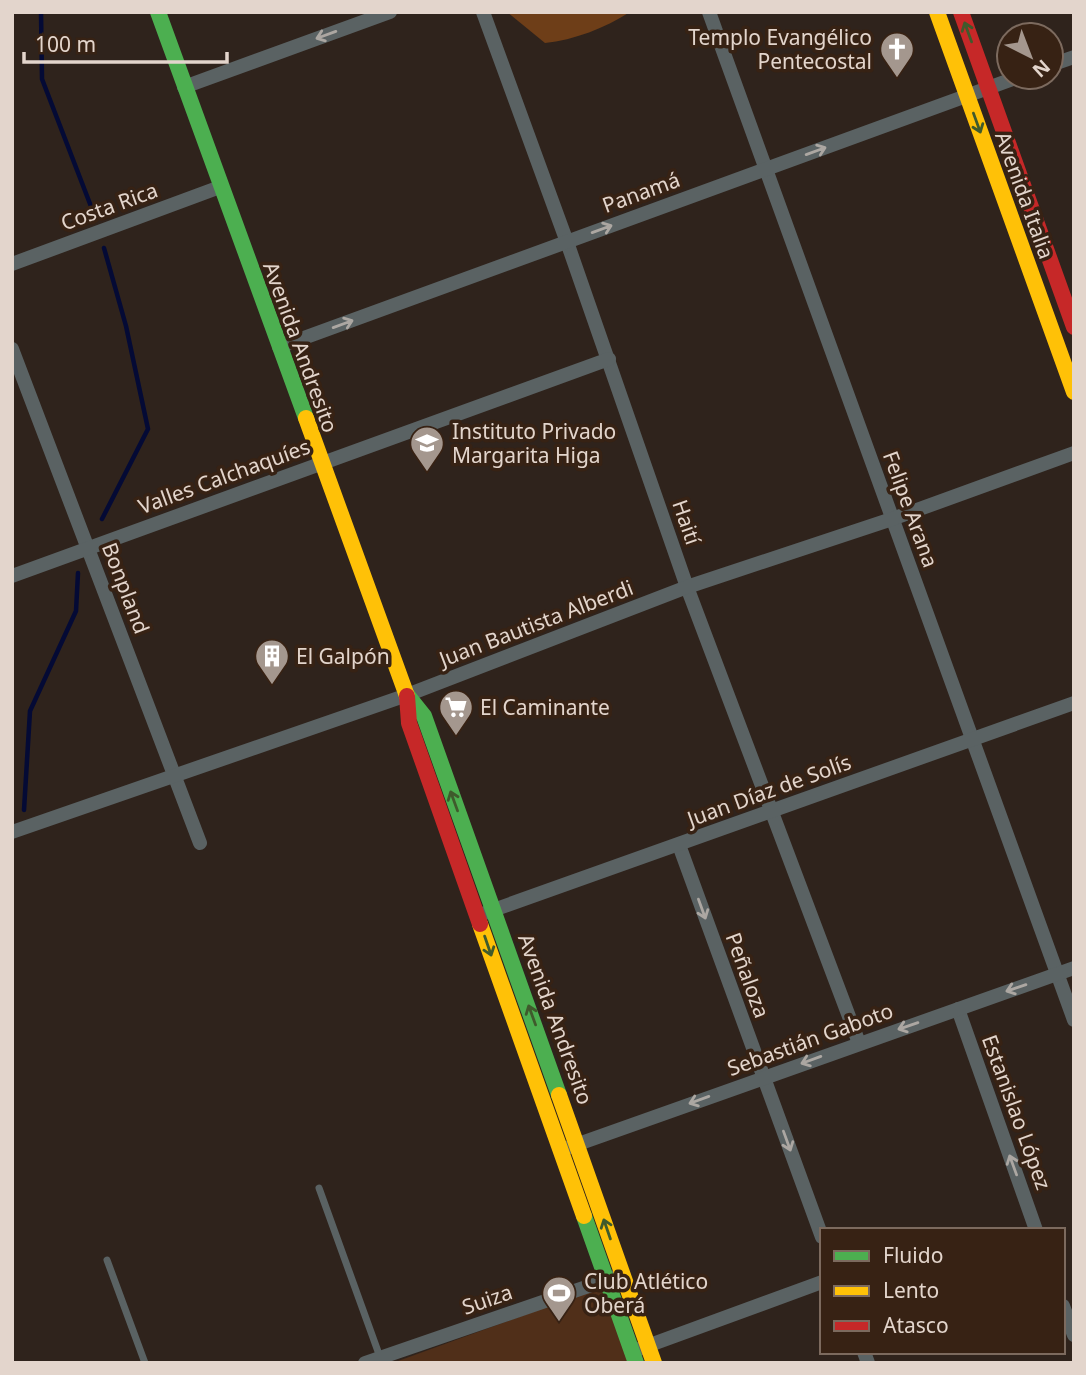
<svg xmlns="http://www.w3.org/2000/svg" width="1086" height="1375" font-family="'Noto Sans',sans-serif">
<rect width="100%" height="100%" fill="#2f231c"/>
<path fill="#502f19" d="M604,1286L632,1363H399L398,1361Z"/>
<path fill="#6e3e18" d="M507,12H630C605,28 574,40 545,43Z"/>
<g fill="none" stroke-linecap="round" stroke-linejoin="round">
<g stroke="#040a35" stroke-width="4.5">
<path d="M41,12L42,79L92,209"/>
<path d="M102,519L148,429L126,326L104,248"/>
<path d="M24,810L30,711L76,611L78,573"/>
</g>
<g stroke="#5a6263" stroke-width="7">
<path d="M319,1188L380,1357"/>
<path d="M107,1260L145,1363"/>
</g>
<g stroke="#5a6263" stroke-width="14">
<path d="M483,12L567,242L687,587L859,1043"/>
<path d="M709,12L1074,1020"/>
<path d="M1051,65L1074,57"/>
<path d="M184,87L390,12"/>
<path d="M12,264L220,187"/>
<path d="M279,347L1018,77"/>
<path d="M12,349L200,843"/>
<path d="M12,576L609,359"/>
<path d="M12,832L407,695L687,587L892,519L1074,453"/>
<path d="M679,845L822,1237"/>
<path d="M485,913L1074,703"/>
<path d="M958,1009L1036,1230"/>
<path d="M567,1148L1074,968"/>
<path d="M1063,1306L1074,1335"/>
<path d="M639,1349L822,1282"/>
<path d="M864,1352L868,1363"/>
<path d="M365,1363L615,1277"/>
</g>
<g stroke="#4caf50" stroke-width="16">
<path d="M158,12L306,418"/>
<path d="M408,696L424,716L559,1095"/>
<path d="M584,1216L636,1363"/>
</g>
<g stroke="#ffc107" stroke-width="16">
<path d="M937,12L1074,392"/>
<path d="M306,418L407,696"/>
<path d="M480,924L584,1216"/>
<path d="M559,1095L654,1363"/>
</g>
<g stroke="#c62828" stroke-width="16">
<path d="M961,12L1074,327"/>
<path d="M407,696L409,723L480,924"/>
</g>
</g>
<defs><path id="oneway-shaft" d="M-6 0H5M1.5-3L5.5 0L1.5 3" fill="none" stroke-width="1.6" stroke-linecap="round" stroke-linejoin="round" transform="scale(1.75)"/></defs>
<g stroke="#3f5a2c">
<use href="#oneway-shaft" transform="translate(968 32) rotate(-110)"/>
<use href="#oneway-shaft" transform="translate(977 123) rotate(70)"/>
<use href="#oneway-shaft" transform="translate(454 801) rotate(-110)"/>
<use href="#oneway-shaft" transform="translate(488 946) rotate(71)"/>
<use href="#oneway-shaft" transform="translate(532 1015) rotate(-110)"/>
<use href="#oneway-shaft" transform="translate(607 1229) rotate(-109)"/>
</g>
<g stroke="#aca7a2">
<use href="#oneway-shaft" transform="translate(326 35) rotate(160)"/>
<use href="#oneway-shaft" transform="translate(816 151) rotate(-20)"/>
<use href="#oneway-shaft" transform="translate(602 229) rotate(-20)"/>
<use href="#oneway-shaft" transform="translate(343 324) rotate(-20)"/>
<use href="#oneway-shaft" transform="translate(702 909) rotate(70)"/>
<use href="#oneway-shaft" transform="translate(1016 988) rotate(161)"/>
<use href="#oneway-shaft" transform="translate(908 1026) rotate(161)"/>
<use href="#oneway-shaft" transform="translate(811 1060) rotate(160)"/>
<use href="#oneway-shaft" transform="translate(699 1100) rotate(160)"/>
<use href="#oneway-shaft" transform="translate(787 1141) rotate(70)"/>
<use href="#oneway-shaft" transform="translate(1013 1165) rotate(-110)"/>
</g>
<defs>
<g id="church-pin" transform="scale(1.75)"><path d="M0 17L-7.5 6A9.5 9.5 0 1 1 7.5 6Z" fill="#a4978e" stroke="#372214"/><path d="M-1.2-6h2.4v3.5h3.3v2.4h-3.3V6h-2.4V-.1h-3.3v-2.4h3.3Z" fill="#fff"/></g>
<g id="school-pin" transform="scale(1.75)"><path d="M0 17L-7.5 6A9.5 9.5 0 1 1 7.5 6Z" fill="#a4978e" stroke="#372214"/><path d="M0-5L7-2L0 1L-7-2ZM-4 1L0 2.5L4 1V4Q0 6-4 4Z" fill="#fff"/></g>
<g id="building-pin" transform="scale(1.75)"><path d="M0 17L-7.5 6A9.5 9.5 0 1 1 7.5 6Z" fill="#a4978e" stroke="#372214"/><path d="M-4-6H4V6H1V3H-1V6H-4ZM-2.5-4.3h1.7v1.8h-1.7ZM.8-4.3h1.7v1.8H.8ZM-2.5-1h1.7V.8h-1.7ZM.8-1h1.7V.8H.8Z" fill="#fff"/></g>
<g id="supermarket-pin" transform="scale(1.75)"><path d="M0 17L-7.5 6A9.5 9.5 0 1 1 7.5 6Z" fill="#a4978e" stroke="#372214"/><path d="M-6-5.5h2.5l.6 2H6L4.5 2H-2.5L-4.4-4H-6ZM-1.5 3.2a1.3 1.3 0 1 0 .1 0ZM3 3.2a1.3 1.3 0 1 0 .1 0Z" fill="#fff"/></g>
<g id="stadium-pin" transform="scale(1.75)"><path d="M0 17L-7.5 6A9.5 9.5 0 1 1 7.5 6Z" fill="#a4978e" stroke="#372214"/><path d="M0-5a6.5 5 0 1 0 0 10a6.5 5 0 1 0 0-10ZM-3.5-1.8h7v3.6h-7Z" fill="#fff"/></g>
</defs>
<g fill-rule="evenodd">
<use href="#church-pin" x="897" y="49"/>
<use href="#school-pin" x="427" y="443"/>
<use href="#building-pin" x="272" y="656"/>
<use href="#supermarket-pin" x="456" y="707"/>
<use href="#stadium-pin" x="559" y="1293"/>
</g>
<g text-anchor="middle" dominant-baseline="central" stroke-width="7" stroke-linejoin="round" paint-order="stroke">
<g font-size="21" fill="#e3d5cc" stroke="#372214" text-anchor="start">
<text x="872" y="37" text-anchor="end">Templo Evangélico<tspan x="872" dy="24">Pentecostal</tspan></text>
<text x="452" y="431">Instituto Privado<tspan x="452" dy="24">Margarita Higa</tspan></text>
<text x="296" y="656">El Galpón</text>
<text x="480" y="707">El Caminante</text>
<text x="584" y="1281">Club Atlético<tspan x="584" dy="24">Oberá</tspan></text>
</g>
<g font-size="21" fill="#e3d5cc" stroke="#372214">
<text transform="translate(641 192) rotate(-20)">Panamá</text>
<text transform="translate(1025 195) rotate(70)">Avenida Italia</text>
<text transform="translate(109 206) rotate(-20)">Costa Rica</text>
<text transform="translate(301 347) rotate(70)">Avenida Andresito</text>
<text transform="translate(224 476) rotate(-20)">Valles Calchaquíes</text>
<text transform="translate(911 509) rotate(70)">Felipe Arana</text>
<text transform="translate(687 522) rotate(71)">Haití</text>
<text transform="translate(126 588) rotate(69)">Bonpland</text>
<text transform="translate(536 623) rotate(-21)">Juan Bautista Alberdi</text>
<text transform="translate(769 790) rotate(-20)">Juan Díaz de Solís</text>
<text transform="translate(748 975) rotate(70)">Peñaloza</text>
<text transform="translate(556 1019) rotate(70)">Avenida Andresito</text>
<text transform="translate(810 1039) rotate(-20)">Sebastián Gaboto</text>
<text transform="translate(1017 1112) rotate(70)">Estanislao López</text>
<text transform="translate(487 1299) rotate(-19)">Suiza</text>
</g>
</g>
<rect width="1086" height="1375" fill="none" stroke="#e3d5cc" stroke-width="28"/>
<rect x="820" y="1228" width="245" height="126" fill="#372214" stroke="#7c6a5e" stroke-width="2"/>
<rect x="834" y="1251" width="35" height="10" fill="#4caf50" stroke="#7c6a5e" stroke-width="2"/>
<text x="883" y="1263" font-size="21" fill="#e3d5cc">Fluido</text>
<rect x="834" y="1286" width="35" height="10" fill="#ffc107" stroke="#7c6a5e" stroke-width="2"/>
<text x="883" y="1298" font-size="21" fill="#e3d5cc">Lento</text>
<rect x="834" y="1321" width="35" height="10" fill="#c62828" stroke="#7c6a5e" stroke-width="2"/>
<text x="883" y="1333" font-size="21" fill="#e3d5cc">Atasco</text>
<g transform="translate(1030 56) rotate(138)"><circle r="33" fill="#372214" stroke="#7c6a5e" stroke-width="2"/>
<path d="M0-5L12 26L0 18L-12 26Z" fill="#a4978e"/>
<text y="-10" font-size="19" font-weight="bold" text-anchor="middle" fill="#e3d5cc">N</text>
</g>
<path d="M24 52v10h203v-10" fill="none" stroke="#e3d5cc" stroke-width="3.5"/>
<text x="35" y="52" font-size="21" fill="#e3d5cc" stroke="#372214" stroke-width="5" paint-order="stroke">100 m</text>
</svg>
